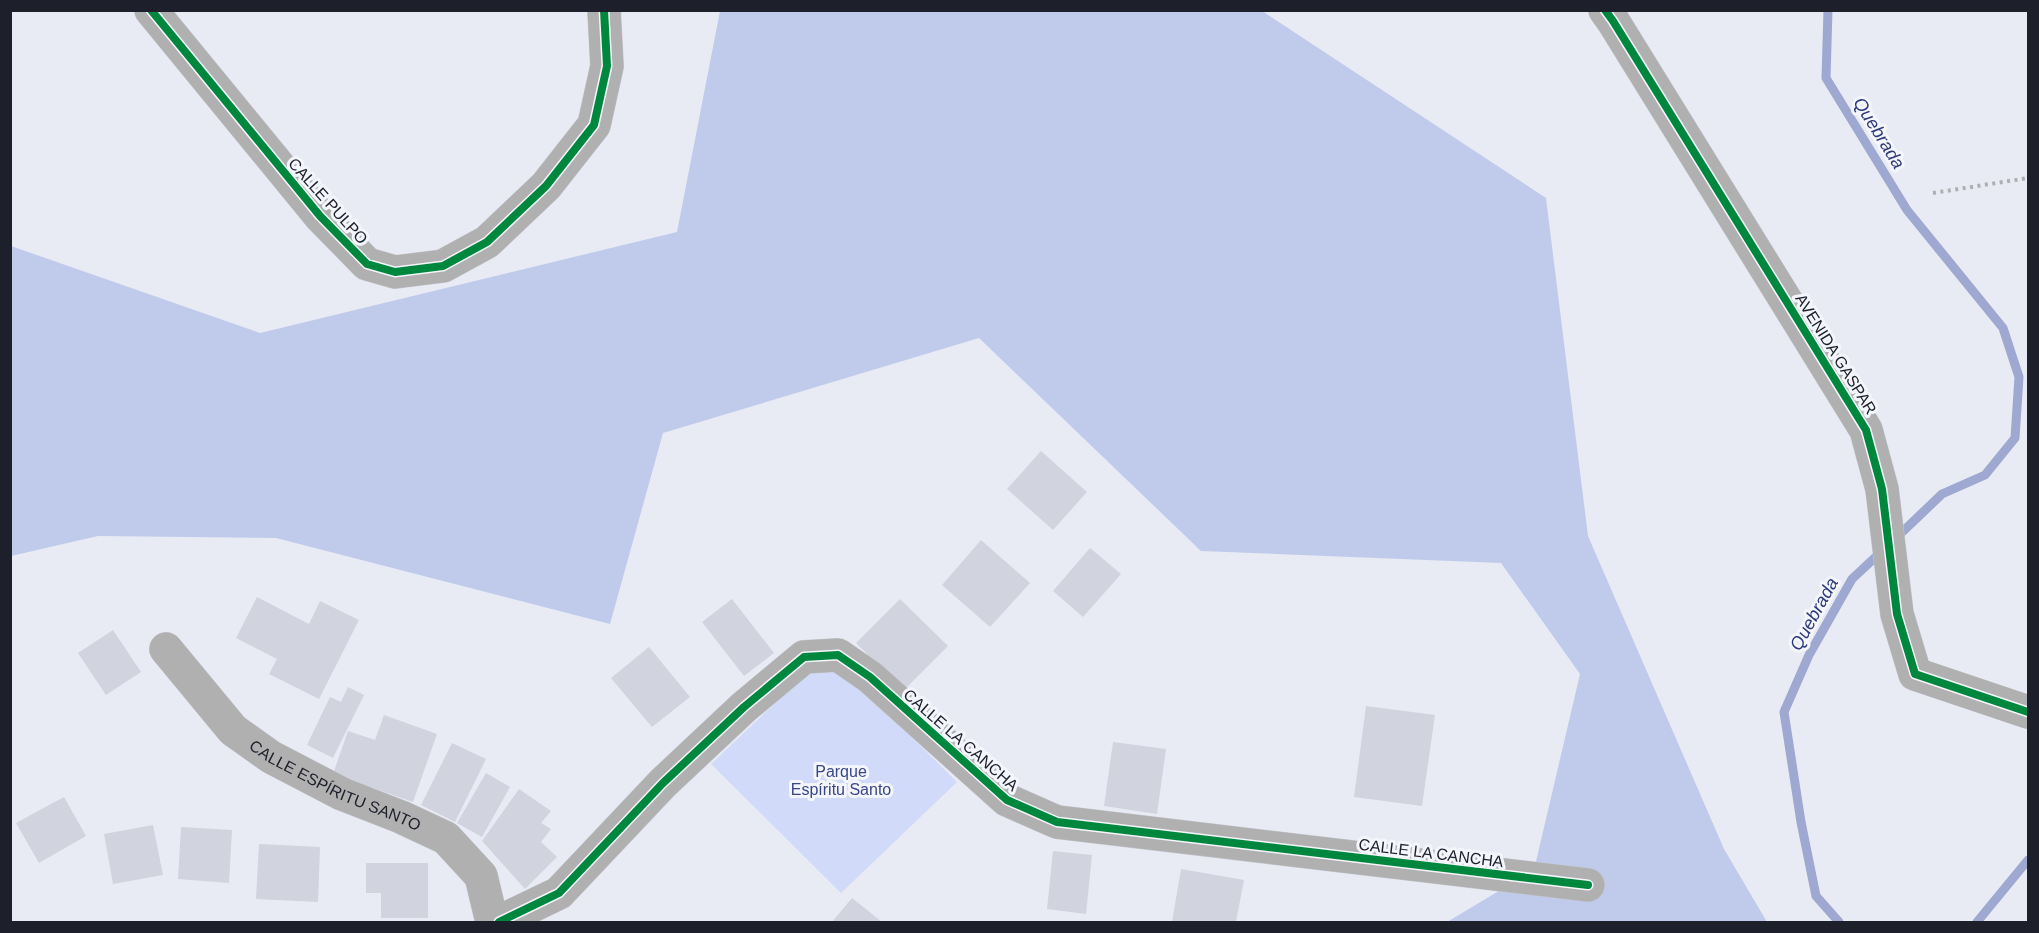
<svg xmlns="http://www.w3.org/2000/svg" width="2039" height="933" font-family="Arial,sans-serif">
<rect width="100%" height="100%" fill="#e8ebf4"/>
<path fill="#d1daf9" d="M827,669L850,676L957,782L841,893L711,764L809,671Z"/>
<path fill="#c0cbec" d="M720,11H1262L1546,198L1588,536L1724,849L1767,922H1447L1534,870L1580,674L1501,563L1201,551L979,338L663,433L610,624L276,538L98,536L11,556V246L260,333L677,232Z"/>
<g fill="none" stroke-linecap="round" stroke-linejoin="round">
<g stroke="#9ea8d0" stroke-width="9">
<path d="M1828,10L1826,78L1907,210L2003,328L2019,377L2015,438L1985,475L1942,494L1896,538"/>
<path d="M1839,922L1816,896L1801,822L1784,712L1809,655L1852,579L1882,551"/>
<path d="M1977,922L2028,860"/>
</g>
</g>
<g fill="#d1d3de">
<path d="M1041,451L1087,492L1053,530L1007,489Z"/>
<path d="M981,540L1030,583L990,627L942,585Z"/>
<path d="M1090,548L1121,574L1083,617L1053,591Z"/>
<path d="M257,597L309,624L320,601L359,620L319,699L269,674L277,659L236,638Z"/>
<path d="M732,599L774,653L744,676L702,622Z"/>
<path d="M900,599L948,646L904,690L856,643Z"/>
<path d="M113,630L141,672L106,695L78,653Z"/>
<path d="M649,647L690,697L652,727L611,678Z"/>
<path d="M348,687L364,695L333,758L307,745L330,697L341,702Z"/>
<path d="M1366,706L1435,715L1422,806L1354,797Z"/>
<path d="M384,715L437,734L413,802L333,774L348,731L375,740Z"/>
<path d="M1113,742L1166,749L1157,814L1104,806Z"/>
<path d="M452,743L486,759L455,822L421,805Z"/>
<path d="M486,773L510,787L482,837L457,823Z"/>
<path d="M519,789L551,811L541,823L551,829L541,842L557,857L525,889L482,841Z"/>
<path d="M64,797L86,836L39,863L16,823Z"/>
<path d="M153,825L163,875L113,884L104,834Z"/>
<path d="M181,827L232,830L229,883L178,879Z"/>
<path d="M259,844L320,847L318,902L256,899Z"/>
<path d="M1053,851L1092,855L1086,914L1047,909Z"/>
<path d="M366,863H428V918H381V893H366Z"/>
<path d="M1181,869L1244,880L1236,922H1172Z"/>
<path d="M852,898L882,922H832Z"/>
</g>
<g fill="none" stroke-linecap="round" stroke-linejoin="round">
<g stroke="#c4c7cf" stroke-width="34">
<g id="street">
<path d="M151,10L320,216L367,264L395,272L443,266L487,242L546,186L594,125L607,66L604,10"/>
<path d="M1605,10L1613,21L1866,430L1882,489L1897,614L1915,674L2028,712"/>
<path id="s1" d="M166,649L233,730L271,757L342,794L401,817L446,838L481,876L492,922"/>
<path d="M499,922L559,893L663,783L744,707L804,657L838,655L870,677L1007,800L1057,822L1588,885"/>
</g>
</g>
<path stroke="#aeafb2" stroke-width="4" stroke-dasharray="3 4.5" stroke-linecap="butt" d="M1933,193L2028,178"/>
<use href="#street" stroke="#b1b0b0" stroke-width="33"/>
<g stroke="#f4f6fc" stroke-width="11">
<g id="cycleway">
<path d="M151,10L320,216L367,264L395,272L443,266L487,242L546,186L594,125L607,66L604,10"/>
<path d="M1605,10L1613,21L1866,430L1882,489L1897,614L1915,674L2028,712"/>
<path d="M499,922L559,893L663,783L744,707L804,657L838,655L870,677L1007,800L1057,822L1588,885"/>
</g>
</g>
<use href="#cycleway" stroke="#00873e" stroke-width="8"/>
</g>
<g text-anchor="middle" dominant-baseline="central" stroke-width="6" stroke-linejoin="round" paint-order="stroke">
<g font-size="16" fill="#1d202b" stroke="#f4f6fc">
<text transform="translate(328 201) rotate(48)">CALLE PULPO</text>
<text transform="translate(1836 354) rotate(58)">AVENIDA GASPAR</text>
<text transform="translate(961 740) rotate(41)">CALLE LA CANCHA</text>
<text stroke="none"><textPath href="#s1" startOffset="222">CALLE ESPÍRITU SANTO</textPath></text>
<text transform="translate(1431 853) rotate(7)">CALLE LA CANCHA</text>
</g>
<g font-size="16" fill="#394788" stroke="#f4f6fc">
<text x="841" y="771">Parque<tspan x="841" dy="18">Espíritu Santo</tspan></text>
</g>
<g font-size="18" font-style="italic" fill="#2e3a7a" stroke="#f4f6fc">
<text transform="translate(1879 133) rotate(58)">Quebrada</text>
<text transform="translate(1814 614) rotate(-61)">Quebrada</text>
</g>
</g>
<rect width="2039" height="933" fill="none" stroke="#1d202b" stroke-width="24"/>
</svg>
